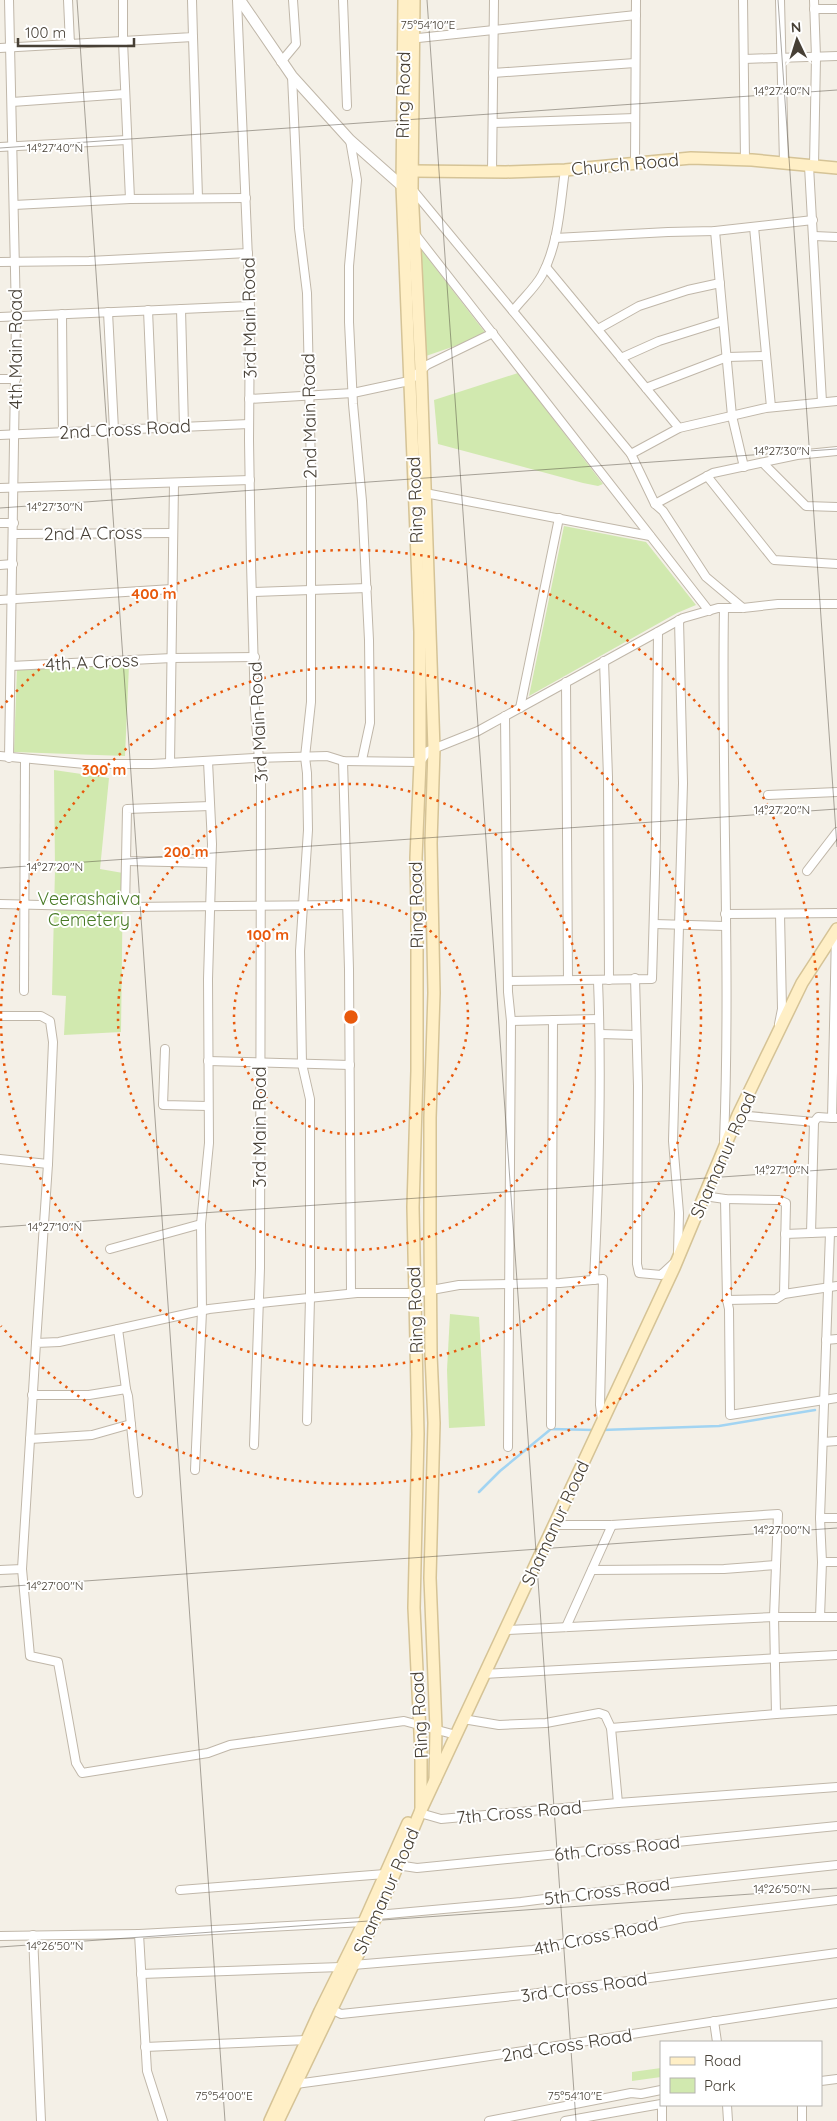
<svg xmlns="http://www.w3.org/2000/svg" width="837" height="2121" font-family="Quicksand,sans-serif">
<rect width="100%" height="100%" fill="#f4f0e7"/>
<g fill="#d1e9af">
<path d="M420,248L487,335L426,356Z"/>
<path d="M518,373L603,484L598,486L583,483L438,444L434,400Z"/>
<path d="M564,526L646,542L696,605L677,613L529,696Z"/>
<path d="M129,665L125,756L14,752L17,668Z"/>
<path d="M54,770L109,778L100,869L123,873L121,1032L64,1035L66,996L52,995L55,870Z"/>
<path d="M450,1314L479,1317L485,1426L449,1428L447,1370Z"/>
<path d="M661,2068V2077L632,2081V2072Z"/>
</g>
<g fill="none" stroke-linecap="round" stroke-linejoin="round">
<g stroke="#a2d4f2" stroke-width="2.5">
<path d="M602,1430L719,1426L815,1410"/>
<path d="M479,1492L500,1471L551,1429L594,1430"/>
</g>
<g stroke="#c0b7a9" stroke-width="10">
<g id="minor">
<path d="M9,0L16,316L9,758"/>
<path d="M68,0L70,44L193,37L192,0"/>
<path d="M123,0V41L130,199"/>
<path d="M237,0L250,306L249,440L251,563L255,710L261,784L260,1268L254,1445"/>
<path d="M343,0L347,106"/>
<path d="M743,0L745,160"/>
<path d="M780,0L784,163"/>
<path d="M814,9H837"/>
<path d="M193,37L198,198"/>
<path d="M409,39L636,15"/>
<path d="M0,48L70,44"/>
<path d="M744,59L837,56"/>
<path d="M281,62L296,44L293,0"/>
<path d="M493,73L635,63"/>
<path d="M292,76L299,228L307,293L311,470V702L305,757L307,773L308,830L300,951L302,1064L310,1099V1298L307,1421"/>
<path d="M12,102L125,94"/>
<path d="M493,123L635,118"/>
<path d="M350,140L357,180L349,266V322L353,404L362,501L369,640L370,723L362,760"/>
<path d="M0,147L127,140"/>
<path d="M635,163L636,0"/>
<path d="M809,166L822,402"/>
<path d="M814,166L816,57L814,0"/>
<path d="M492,172L494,0"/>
<path d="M412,189L631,454L655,504L663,511L706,577L743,608"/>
<path d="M14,205L130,199L246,198"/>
<path d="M754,227L771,407"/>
<path d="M715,231L732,416L744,467"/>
<path d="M415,234L709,611"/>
<path d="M814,236L837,237"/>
<path d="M555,238L668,232L715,231L813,220"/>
<path d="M0,262L89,261L248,253"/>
<path d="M546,267L679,428"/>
<path d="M181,309L184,427"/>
<path d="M148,310L153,428"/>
<path d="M513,311C522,299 535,288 542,275C559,243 560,205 565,170"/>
<path d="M108,312L114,430"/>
<path d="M62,314L63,432"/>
<path d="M0,317L250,306"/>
<path d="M598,329L639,306L688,290L720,283"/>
<path d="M621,358L659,341L723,321"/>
<path d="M0,379H16"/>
<path d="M646,388L727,357L766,356"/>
<path d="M249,399L353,393L409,381L427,365L493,333"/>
<path d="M0,435L249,424"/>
<path d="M631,454L679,428L766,408L837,401"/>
<path d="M764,464L806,506L837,507"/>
<path d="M707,476L774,560L837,564"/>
<path d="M0,488L250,480"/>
<path d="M425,493L650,536"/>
<path d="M655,504L713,473L797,455L837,451"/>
<path d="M0,523H14"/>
<path d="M13,534L173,533"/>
<path d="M0,565L13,564"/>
<path d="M253,592L367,588"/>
<path d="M0,600L172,589"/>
<path d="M724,608C721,785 731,963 724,1141"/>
<path d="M604,661L608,777L609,980"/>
<path d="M11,666L172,658L255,657"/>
<path d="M566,682L568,980"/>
<path d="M520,708L559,518"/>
<path d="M505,716L508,992L511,1021L508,1447"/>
<path d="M0,756L85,764H152L254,758L327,756L343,761L420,762L428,751L478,731L683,618L718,608H743L778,604H837"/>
<path d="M343,761L349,969L351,1293"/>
<path d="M170,763L174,483"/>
<path d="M768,795L837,792"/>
<path d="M210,806L127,809L126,861L211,863"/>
<path d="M126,861L125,907L346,905"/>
<path d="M807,871L837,832"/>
<path d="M0,904L125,907"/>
<path d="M725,914L837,913"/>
<path d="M654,924L725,926"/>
<path d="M836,933L832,1118H837"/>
<path d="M635,978L638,1086L637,1264L639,1273L661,1275L674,1263"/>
<path d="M508,981L652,979L656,838L658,632"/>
<path d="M24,991L25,759"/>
<path d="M0,1016H41L50,1021L53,1042L48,1164L36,1343"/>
<path d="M511,1021L599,1019"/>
<path d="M779,1024L782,1009L780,914"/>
<path d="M600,1034L636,1035"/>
<path d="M165,1049L163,1105L208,1106"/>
<path d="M208,1061L350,1065"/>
<path d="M738,1115L814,1122"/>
<path d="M0,1159L48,1164"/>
<path d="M704,1196L725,1199L779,1200L786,1203L784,1294L837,1286"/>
<path d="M725,1199L727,1300L776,1299L784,1294"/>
<path d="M811,1233L814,1122L818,1117L832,1118"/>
<path d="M785,1234L837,1232"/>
<path d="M110,1249L201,1224"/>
<path d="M678,1253L679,1213L673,1141L683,783L679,620"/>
<path d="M594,1280C599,1180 602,1080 598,981"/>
<path d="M727,1300L729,1309L730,1415L837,1398"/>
<path d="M118,1329L126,1389L128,1396L138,1493"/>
<path d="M826,1340L837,1339"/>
<path d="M32,1395H89L126,1389"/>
<path d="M551,1425L553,1020"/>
<path d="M30,1439L92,1435L131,1424"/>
<path d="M823,1442L837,1441"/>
<path d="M195,1470L202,1311L201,1224L209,1143L208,979L212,844L208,761"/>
<path d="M820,1518H837"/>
<path d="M553,1525H612L778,1514L774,1617L776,1714L611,1728L618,1803L837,1787"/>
<path d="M822,1562H837"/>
<path d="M22,1569L30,1656L58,1662L76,1763L82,1773L208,1753L230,1745L404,1721L456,1735"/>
<path d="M0,1570L22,1569L36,1343L59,1342L209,1309L270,1302L357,1293H415L459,1285L560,1283L603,1279L600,1405L602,1419"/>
<path d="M592,1570L724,1569L776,1565"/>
<path d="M820,1617L822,1562L820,1518L830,1233"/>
<path d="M566,1627L612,1525"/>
<path d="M506,1630L774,1617H837"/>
<path d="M484,1674L837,1655"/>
<path d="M776,1714L837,1710"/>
<path d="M463,1719L499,1725L546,1723L599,1713L605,1715L611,1728"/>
<path d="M420,1813L441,1819L618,1803"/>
<path d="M397,1865L417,1868L837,1826"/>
<path d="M180,1890L385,1874"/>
<path d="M377,1915L521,1902L678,1882L837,1865"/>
<path d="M33,1935L41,2121"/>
<path d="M0,1936L139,1934"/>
<path d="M353,1965L533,1950L683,1918L837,1900"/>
<path d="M141,1974L341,1967"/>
<path d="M329,2008L341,2014L523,1995L837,1953"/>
<path d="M714,2021L717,2042"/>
<path d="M145,2047L307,2040L310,2042"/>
<path d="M821,2081L837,2079"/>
<path d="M296,2084C477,2060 656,2029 837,2003"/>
<path d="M662,2105V2121"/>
<path d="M727,2105L728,2121"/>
<path d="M802,2105V2121"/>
<path d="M163,2121L147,2071L139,1934L364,1922"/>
<path d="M489,2121L631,2093L641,2094L661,2090"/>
<path d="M565,2121L661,2104"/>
</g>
</g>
<g stroke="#c0b7a9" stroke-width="12">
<path id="tertiary" d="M240,0L292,76L350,140L402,186L406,187"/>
</g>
<g stroke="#d5c396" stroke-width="14">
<g id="secondary">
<path d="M404,0L402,186L420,632V762L416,858L417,906V1071L413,1207L418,1434L414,1608L421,1754V1810"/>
<path d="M414,0L412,189L421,369L434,749L431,843L434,993L430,1118V1232L431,1354L434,1423L430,1578L436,1729L435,1780"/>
<path d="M413,171L506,172L565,170L691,158L752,160L837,168"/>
<path d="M270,2121L320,2011L364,1922L408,1823"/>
<path d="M278,2121L377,1915L421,1810L674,1268L738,1115L802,983L837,929"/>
</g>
</g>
<use href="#minor" stroke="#fff" stroke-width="8"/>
<use href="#tertiary" stroke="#fff" stroke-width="10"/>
<use href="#secondary" stroke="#ffefc6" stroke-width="11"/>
</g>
<path fill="none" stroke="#474036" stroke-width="1" stroke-opacity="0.45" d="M77,0L225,2121M427,0L576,2121M778,0L837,847M0,148L837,90M0,508L837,449M0,868L837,809M0,1227L837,1169M0,1587L837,1528M0,1947L837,1888"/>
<g fill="none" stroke="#e8590c" stroke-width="2.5" stroke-dasharray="2.5 5">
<circle cx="351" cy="1017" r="117"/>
<circle cx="351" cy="1017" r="233"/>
<circle cx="351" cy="1017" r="350"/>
<path d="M1 708A467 467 0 1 1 1 1326"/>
</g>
<g text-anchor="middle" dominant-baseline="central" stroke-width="4" stroke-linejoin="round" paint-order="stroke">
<g font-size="18" fill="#474036" stroke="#fff">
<text transform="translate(403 95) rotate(-89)">Ring Road</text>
<text transform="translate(625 164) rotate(-5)">Church Road</text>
<text transform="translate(249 318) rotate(-91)">3rd Main Road</text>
<text transform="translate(15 349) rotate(-90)">4th Main Road</text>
<text transform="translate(309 416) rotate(-91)">2nd Main Road</text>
<text transform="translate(125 429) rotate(-3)">2nd Cross Road</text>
<text transform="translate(415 500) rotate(-92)">Ring Road</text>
<text transform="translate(93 533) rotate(-1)">2nd A Cross</text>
<text transform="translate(92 662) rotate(-3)">4th A Cross</text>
<text transform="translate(258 722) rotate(-93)">3rd Main Road</text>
<text transform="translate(416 905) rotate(-91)">Ring Road</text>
<text transform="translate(259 1127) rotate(-90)">3rd Main Road</text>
<text transform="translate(723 1155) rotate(-66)">Shamanur Road</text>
<text transform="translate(415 1310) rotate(-92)">Ring Road</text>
<text transform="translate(555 1523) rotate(-65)">Shamanur Road</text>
<text transform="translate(419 1715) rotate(-93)">Ring Road</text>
<text transform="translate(519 1812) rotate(-5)">7th Cross Road</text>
<text transform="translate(617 1848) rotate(-6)">6th Cross Road</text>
<text transform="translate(386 1891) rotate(-66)">Shamanur Road</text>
<text transform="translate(607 1891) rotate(-7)">5th Cross Road</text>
<text transform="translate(596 1936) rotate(-12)">4th Cross Road</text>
<text transform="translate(584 1987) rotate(-8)">3rd Cross Road</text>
<text transform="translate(567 2045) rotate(-9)">2nd Cross Road</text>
</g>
<g font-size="18" fill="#497b27" stroke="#fff">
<text x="89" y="898">Veerashaiva<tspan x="89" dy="21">Cemetery</tspan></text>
</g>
</g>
<g font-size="12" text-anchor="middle" fill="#474036" stroke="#fff" stroke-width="4" stroke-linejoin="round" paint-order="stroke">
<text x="428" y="29">75°54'10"E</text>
<text x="782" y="95">14°27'40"N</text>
<text x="55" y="152">14°27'40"N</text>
<text x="782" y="455">14°27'30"N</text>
<text x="55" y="511">14°27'30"N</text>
<text x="782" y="814">14°27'20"N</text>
<text x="55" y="871">14°27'20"N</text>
<text x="782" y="1174">14°27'10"N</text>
<text x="55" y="1231">14°27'10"N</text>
<text x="782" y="1534">14°27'00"N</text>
<text x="55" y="1590">14°27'00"N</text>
<text x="782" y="1893">14°26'50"N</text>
<text x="55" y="1950">14°26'50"N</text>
<text x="224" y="2100">75°54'00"E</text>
<text x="575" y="2100">75°54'10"E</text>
</g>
<circle cx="351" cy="1017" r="8" fill="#e8590c" stroke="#fff" stroke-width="2.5"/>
<g font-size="15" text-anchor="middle" font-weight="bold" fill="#e8590c" stroke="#fff" stroke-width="4" stroke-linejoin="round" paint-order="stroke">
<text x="154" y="599">400 m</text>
<text x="104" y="775">300 m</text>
<text x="186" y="857">200 m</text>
<text x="268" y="940">100 m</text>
</g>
<rect x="660" y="2041" width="162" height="65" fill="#ffffff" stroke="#b5b3af"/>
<rect x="670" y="2057" width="25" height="8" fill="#ffefc6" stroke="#b5b3af"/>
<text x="704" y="2066" font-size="15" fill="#474036">Road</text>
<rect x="670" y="2078" width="25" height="15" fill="#d1e9af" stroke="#b5b3af"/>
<text x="704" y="2091" font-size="15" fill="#474036">Park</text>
<g transform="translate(797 40) rotate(356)" stroke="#ffffff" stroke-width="4" paint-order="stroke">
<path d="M0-4L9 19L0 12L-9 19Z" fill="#474036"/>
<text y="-8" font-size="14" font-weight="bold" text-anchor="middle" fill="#474036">N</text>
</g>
<path d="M18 38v8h116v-8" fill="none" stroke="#474036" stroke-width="2.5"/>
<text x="25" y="38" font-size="15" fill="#474036" stroke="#ffffff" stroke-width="4" paint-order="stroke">100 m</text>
</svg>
